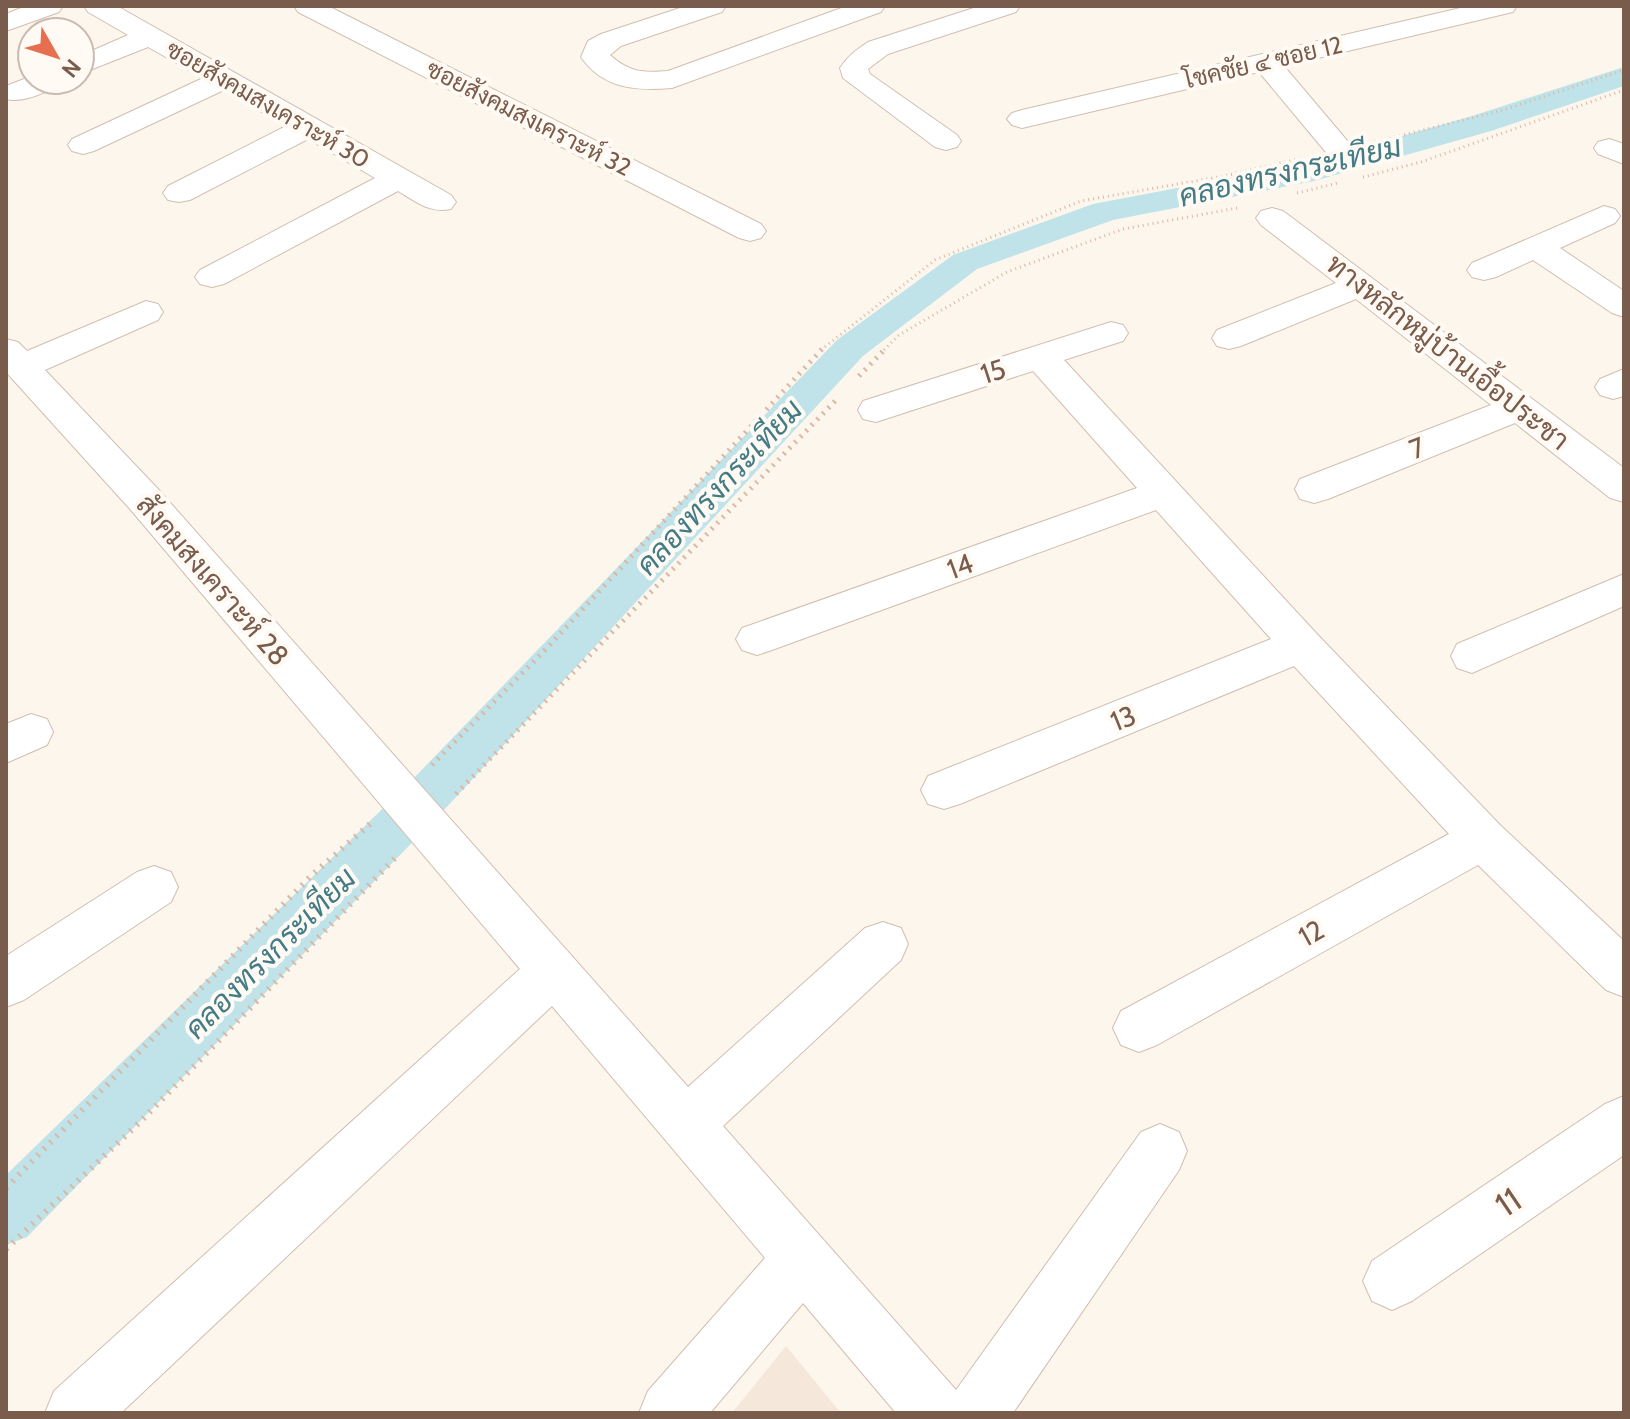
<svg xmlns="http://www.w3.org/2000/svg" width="1630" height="1419" font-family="Cabin,Sarabun,sans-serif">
<rect width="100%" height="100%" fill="#fdf6ec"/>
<path fill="#f5e8da" d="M786,1346L841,1413H732Z"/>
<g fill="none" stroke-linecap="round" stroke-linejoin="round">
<path fill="#bfe3e8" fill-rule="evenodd" d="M1624,67V86L1491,131L1314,181L1113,220L977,269L863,356L444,810L27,1237L6,1245V1175L410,782L837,340L953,255L1093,204L1299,165L1469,117Z"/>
<g stroke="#d1beb0" stroke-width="2">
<g id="minor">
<path d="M26,6H63L59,12L6,31V14Z"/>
<path d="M84,6H117L451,195L456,202L451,209C430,214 415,201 398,191L224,284L212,287L200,284L195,277L200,270L375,178L308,139L190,200L179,202L168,200L163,193L168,186L286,126L224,90L94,151L83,154L72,151L68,145L72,139L203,78L148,47L80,74V56L128,35L88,12Z"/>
<path d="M294,6H328L761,224L766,231L761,238L750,241L739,238L298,12Z"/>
<path d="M686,6H726L722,12L621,46L610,55C629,72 642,73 668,71L847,6H885L881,12L672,88C636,91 603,89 581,57L588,41L601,34Z"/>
<path d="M980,6H1020L1016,12L888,54L868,69L870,74L957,135L961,141L957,147L946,150L935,147L843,78L840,68C848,56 856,50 868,42Z"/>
<path d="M1469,6H1517L1513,12L1284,66L1355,150L1351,156L1340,159L1329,156L1259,72L1022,128L1012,125L1007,119L1012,113L1022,110Z"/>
<path d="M32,76V80H60C51,93 22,103 6,99V86Z"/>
<path d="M1609,139L1624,144V164L1598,154L1594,148L1598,142Z"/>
<path d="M1604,206L1615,209L1620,216L1615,223L1560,248L1624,291V317L1612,313L1533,260L1496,277L1484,280L1472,277L1467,270L1472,263Z"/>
<path d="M1272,208L1283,211L1624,468V502L1610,498L1515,423L1328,499L1314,503L1300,499L1295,489L1300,479L1491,405L1356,299L1241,346L1229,349L1217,346L1212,338L1217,330L1336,283L1261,225L1256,218L1261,211Z"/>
<path d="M146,301L158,304L163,312L158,320L45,370L158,489L688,1087L865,928L883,922L901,928L908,944L901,960L723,1126L956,1390L1141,1132L1160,1124L1179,1132L1187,1151L1179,1170L1013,1413H896L803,1303L710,1413H639L648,1391L765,1258L552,1006L121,1413H45L54,1391L520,969L130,509L6,372V339L18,342L27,351Z"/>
<path d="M1111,322L1123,325L1128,333L1123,341L1064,360L1316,633L1500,825L1624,941V997L1606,990L1478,865L1157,1045L1139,1052L1121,1045L1113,1028L1121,1011L1449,834L1294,666L960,804L944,809L928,804L921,790L928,776L1271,639L1156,510L772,650L757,655L742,650L736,639L742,628L1137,488L1033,371L876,422L863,419L858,410L863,401Z"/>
<path d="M1624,369V396L1613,399L1600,395L1595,387L1600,379Z"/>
<path d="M1624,574V606L1472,673L1457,668L1451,656L1457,644Z"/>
<path d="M31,714L47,719L53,732L47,745L6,763V724Z"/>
<path d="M154,866L171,872L178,887L171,902L24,1000L6,1007V956L137,872Z"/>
<path d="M1624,1096V1155L1412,1301L1392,1310L1372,1301L1363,1281L1372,1261L1605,1104Z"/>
</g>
</g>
<g stroke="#d9b8a5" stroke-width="3" stroke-dasharray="1 4" stroke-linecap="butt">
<path d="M1375,142L1503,110L1624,70"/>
<path d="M1363,177L1421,162L1624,90"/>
<path d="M1297,193L1338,183"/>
<path d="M821,350L935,260L1081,201L1224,176L1303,158"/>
<path d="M884,350L899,335L1007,272L1123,229L1237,208"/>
</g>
<g stroke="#d9b8a5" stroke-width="5" stroke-dasharray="2 6" stroke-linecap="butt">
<path d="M859,376L886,348"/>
<path d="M432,765L547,648L823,348"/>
<path d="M456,794L838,398"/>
</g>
<g stroke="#d9b8a5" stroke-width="6" stroke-dasharray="2 7" stroke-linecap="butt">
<path d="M6,1188L312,875L370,824"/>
<path d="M6,1249L141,1121L397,856"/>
</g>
<use href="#minor" fill="#fff" fill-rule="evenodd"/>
</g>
<g text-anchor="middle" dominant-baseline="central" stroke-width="8" stroke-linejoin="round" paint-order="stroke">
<g font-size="24" fill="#7a5c4d" stroke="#fffaf3">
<text transform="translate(1263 62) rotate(-13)">โชคชัย ๔ ซอย 12</text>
<text transform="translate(268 104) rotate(30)">ซอยสังคมสงเคราะห์ 30</text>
<text transform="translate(529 118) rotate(27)">ซอยสังคมสงเคราะห์ 32</text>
</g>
<g font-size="28" fill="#7a5c4d" stroke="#fffaf3">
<text transform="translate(1448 352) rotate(38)">ทางหลักหมู่บ้านเอื้อประชา</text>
<text transform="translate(993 371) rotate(-18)">15</text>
<text transform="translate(1417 448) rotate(-21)">7</text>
<text transform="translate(960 566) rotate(-20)">14</text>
<text transform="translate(213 580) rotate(49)">สังคมสงเคราะห์ 28</text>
<text transform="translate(1123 718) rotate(-22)">13</text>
<text transform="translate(1311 933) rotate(-29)">12</text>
</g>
<g font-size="30" font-style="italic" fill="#437c86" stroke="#fffaf3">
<text transform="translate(1290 171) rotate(-13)">คลองทรงกระเทียม</text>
<text transform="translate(719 487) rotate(-47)">คลองทรงกระเทียม</text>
<text transform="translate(270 953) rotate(-45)">คลองทรงกระเทียม</text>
</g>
<g font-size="34" fill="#7a5c4d" stroke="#fffaf3">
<text transform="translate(1508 1202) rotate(-34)">11</text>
</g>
</g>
<rect width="1630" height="1419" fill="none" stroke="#7a5c4d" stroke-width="16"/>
<g transform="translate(56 56) rotate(129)"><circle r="38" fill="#fffaf3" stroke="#cabbb1" stroke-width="2"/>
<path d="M0-6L14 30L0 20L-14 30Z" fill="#e76f51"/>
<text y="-12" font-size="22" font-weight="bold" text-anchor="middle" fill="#7a5c4d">N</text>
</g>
</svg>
